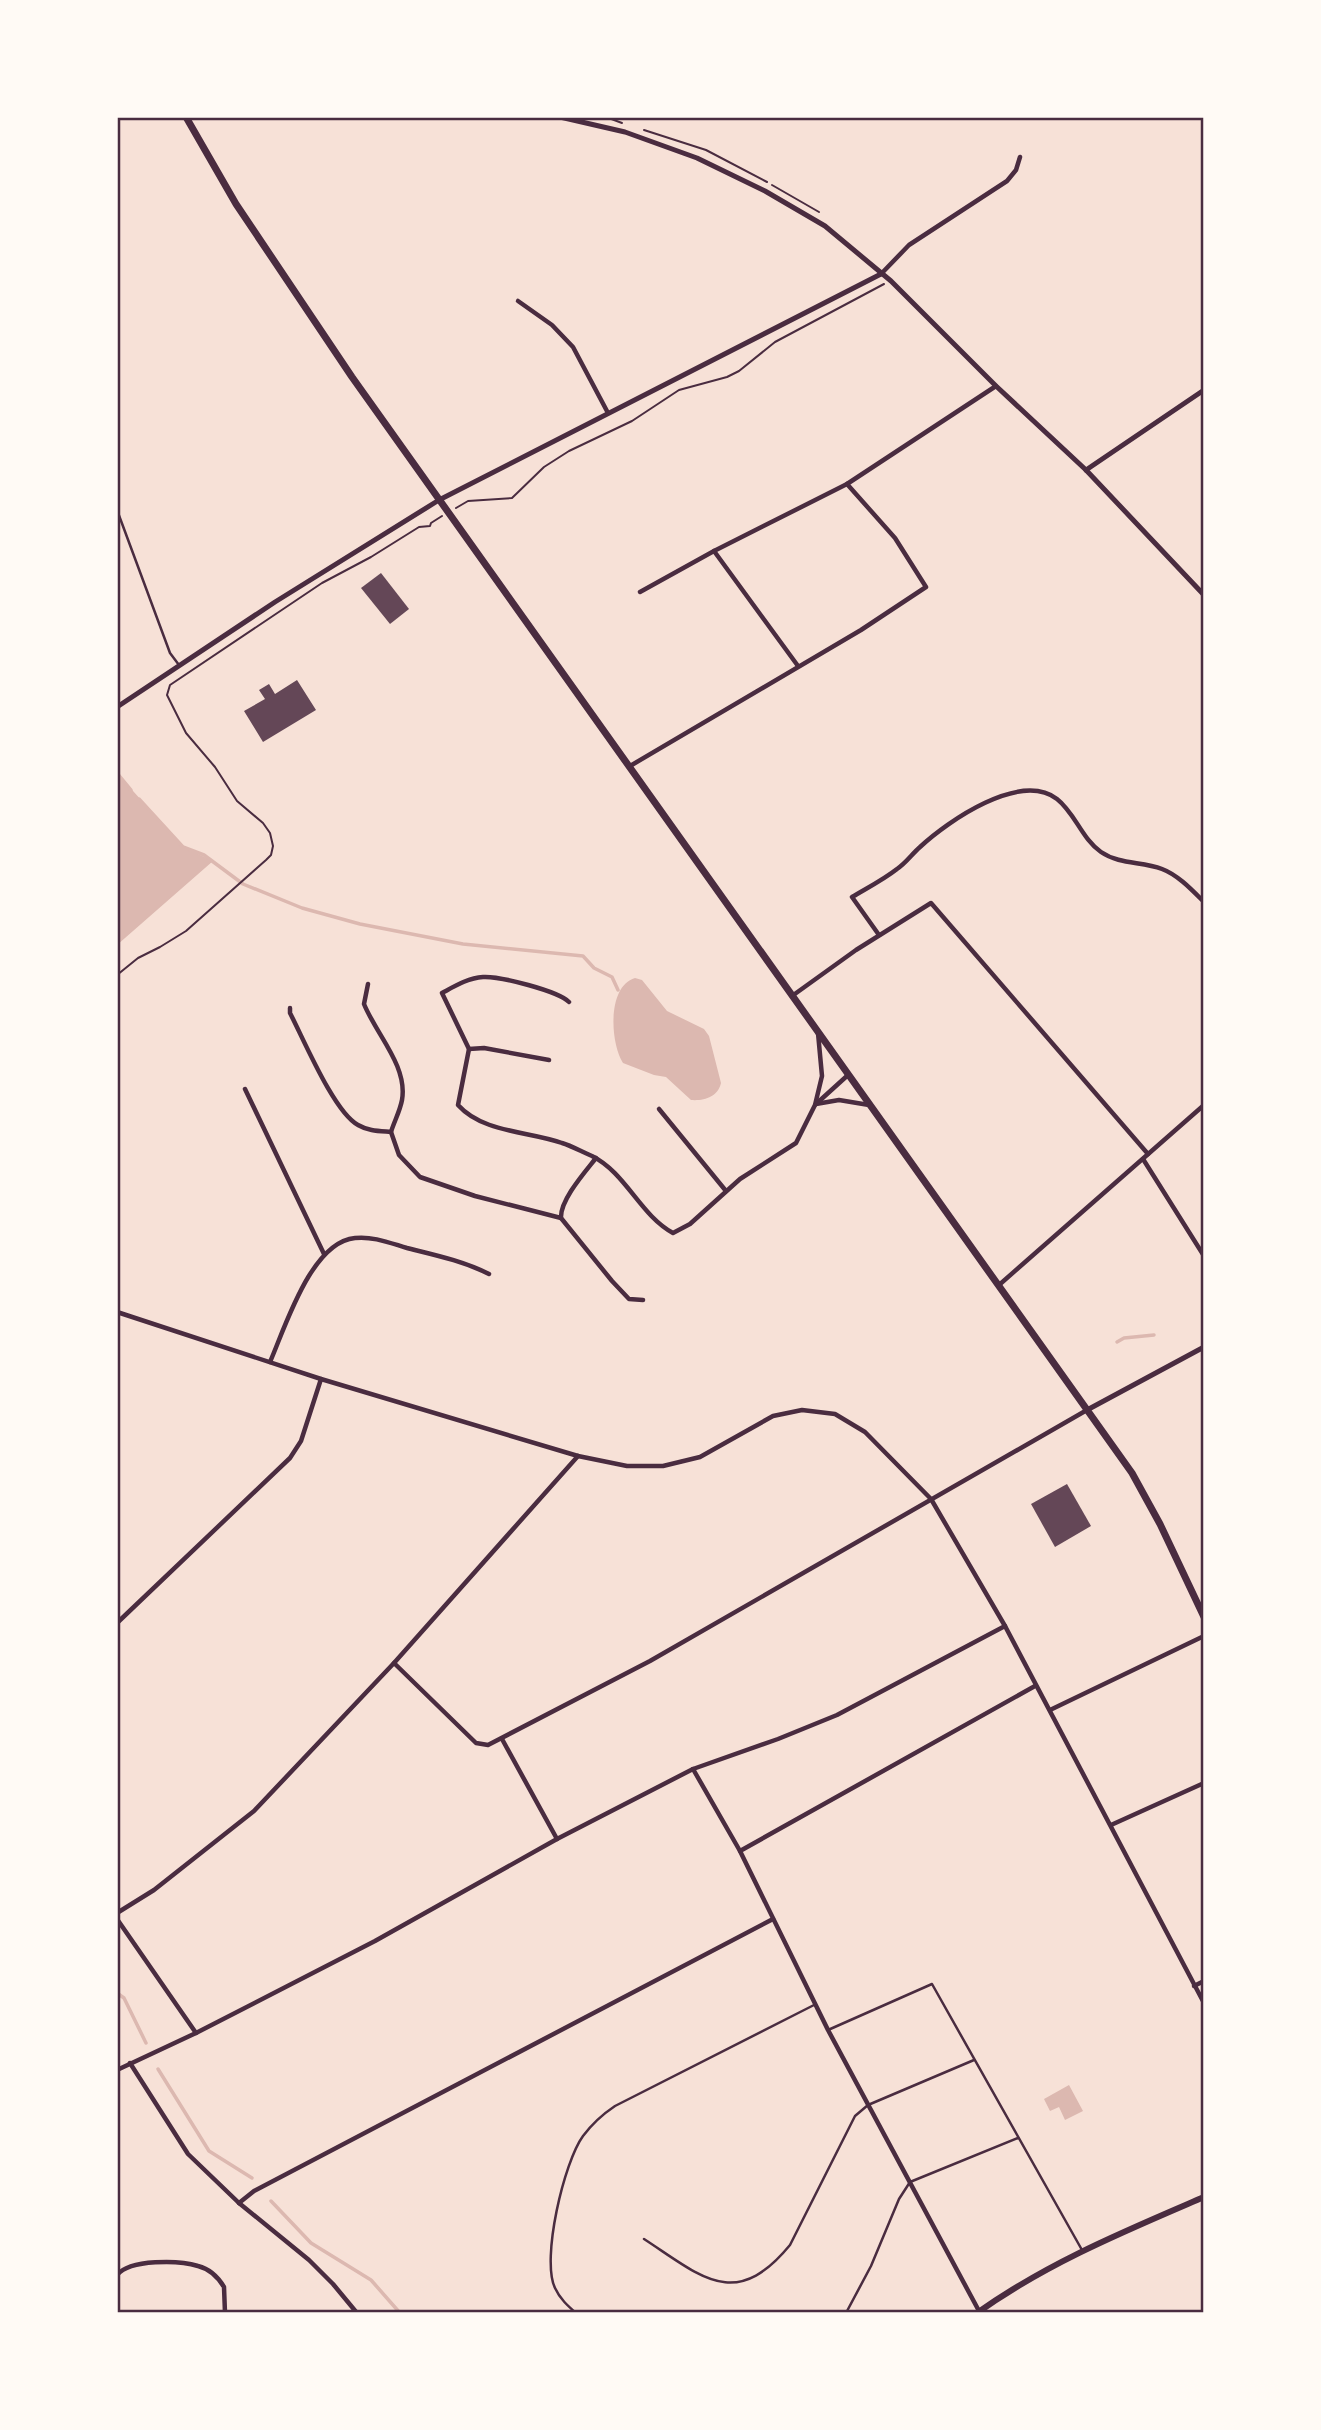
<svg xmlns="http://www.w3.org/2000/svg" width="1321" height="2430" font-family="'Nunito Sans',sans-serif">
<rect width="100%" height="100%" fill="#f7e1d7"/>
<g fill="#dcb8b0">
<path d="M117,773L183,847L213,861L117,945Z"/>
<path d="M635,978L642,980L667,1011L704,1029L709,1036L721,1083C718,1097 704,1101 691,1100L666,1077L654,1075L623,1063C610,1043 607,986 635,978Z"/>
<path d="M1069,2085L1083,2111L1065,2120L1059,2107L1050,2111L1044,2099Z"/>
</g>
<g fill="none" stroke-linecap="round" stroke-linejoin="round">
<g stroke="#dcb8b0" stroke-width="3.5">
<path d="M117,773L131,790"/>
<path d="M139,799L183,847L204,855L243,884L302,908L360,924L463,944L583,956L594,968L612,977L618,990"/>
<path d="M1117,1342L1124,1338L1154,1335"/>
<path d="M117,1993L124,1998L146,2043"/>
<path d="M158,2069L209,2151L252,2178"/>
<path d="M271,2201L311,2243L371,2280L400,2313"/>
</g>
</g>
<g fill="#644757">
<path d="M381,573L409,609L390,624L361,588Z"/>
<path d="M297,680L316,710L263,742L244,711L265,699L259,690L269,684L275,694Z"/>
<path d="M1067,1484L1091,1526L1055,1547L1031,1504Z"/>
</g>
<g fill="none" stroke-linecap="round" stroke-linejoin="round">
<g stroke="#4a2c40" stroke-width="2">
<path d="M606,117L622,123"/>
<path d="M644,130L706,150L767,182"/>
<path d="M772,185L819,212"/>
<path d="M456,508L468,501L512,498L544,467L569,451L632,421L679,390L727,377L739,371L775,342L884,284"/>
<path d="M117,975L138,958L160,947L186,931L266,860L271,855L273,846L270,833L263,823L237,801L215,767L186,733L167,695L170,685L322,583L371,557L419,527L430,526L431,523L442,516"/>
</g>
<g stroke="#4a2c40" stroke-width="2.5">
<path d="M117,510L170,653L179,665"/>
<path d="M828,2030L932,1984L1082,2250"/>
<path d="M644,2239C701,2276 735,2312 790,2245L855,2116L868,2105L974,2060"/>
<path d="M576,2313C568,2306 560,2299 555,2288C541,2259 564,2162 583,2136C592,2124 603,2114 615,2106L814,2005"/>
<path d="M846,2313L871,2266L899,2199L910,2182L1018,2138"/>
</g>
<g stroke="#4a2c40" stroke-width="4.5">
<path d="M881,274L909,245L1007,181L1016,170L1020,157"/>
<path d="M518,301L552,325L573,347L608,413"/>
<path d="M714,551L798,666"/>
<path d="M640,592L714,551L847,484L996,386"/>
<path d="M630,766L861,630L926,587L895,538L847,484"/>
<path d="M879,935L852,897C867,888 883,880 897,869C906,863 912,854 920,847C948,821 1020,771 1057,799C1075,813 1082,839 1101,852C1120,865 1142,861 1162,869C1178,875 1192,890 1204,902"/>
<path d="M368,984L364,1004C376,1034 408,1066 402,1100C400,1111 394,1122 391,1132L399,1155L420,1177L475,1196L561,1218"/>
<path d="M792,996L856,950L931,903L1148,1154"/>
<path d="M569,1002C558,991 500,976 483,977C468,978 455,986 442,993L469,1049L458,1105C483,1133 529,1131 562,1143C572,1146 582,1152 592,1156C626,1173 640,1215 673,1233L690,1224L740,1179L796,1143L815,1105L822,1076L818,1033"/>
<path d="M290,1008V1013C304,1040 334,1112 358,1125C368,1131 380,1131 391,1132"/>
<path d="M469,1049L484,1048L549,1060"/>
<path d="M245,1089L324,1254"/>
<path d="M816,1104L839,1100L869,1105"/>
<path d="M816,1104L848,1075"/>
<path d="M659,1109L726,1191"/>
<path d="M596,1158C585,1172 560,1200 561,1218L612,1281L629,1299L643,1300"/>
<path d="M1143,1159L1204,1256"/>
<path d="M999,1285L1204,1105"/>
<path d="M117,1312L321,1379L578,1456L627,1466H663L700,1457L773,1416L802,1410L835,1414L865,1432L931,1499L1005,1626L1204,2003"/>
<path d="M270,1362C285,1328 311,1242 355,1238C373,1236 390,1243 407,1248C435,1255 463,1261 489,1274"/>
<path d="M117,1623L290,1458L301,1441L321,1379"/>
<path d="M394,1663L476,1743L488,1745L650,1661L1087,1410"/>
<path d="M1050,1710L1204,1636"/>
<path d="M502,1739L557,1839"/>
<path d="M693,1769L740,1851L828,2030L979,2311"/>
<path d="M1111,1825L1204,1783"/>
<path d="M740,1851L1035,1686"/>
<path d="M117,1913L154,1890L254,1811L394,1663L578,1456"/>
<path d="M117,1919L196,2033"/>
<path d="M1194,1986L1204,1981"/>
<path d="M130,2063L188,2154L239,2203L309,2260L333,2284L357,2313"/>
<path d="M117,2070L196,2033L375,1941L557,1839L693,1769L778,1739L837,1715L1005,1626"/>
<path d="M239,2203L254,2191L773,1919"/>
<path d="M117,2275C130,2259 179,2260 198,2266C210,2269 218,2277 224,2287L225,2313"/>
</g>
<g stroke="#4a2c40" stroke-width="5">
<path d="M560,117L625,132L697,158L765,191L825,226L891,281L996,386L1086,470L1204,595"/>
<path d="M1086,470L1204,390"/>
<path d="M117,707L275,602L439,500L881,274"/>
<path d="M1087,1410L1204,1347"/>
</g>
<path stroke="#4a2c40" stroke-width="6" d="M977,2313C1047,2263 1125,2231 1204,2197"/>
<path stroke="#4a2c40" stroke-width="7" d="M186,117L236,204L352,377L1132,1473L1160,1524L1204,1617"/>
</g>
<rect width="1321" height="2430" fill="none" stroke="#fffaf5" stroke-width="238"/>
<rect x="119" y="119" width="1083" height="2192" fill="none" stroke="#4a2c40" stroke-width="2.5"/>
</svg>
